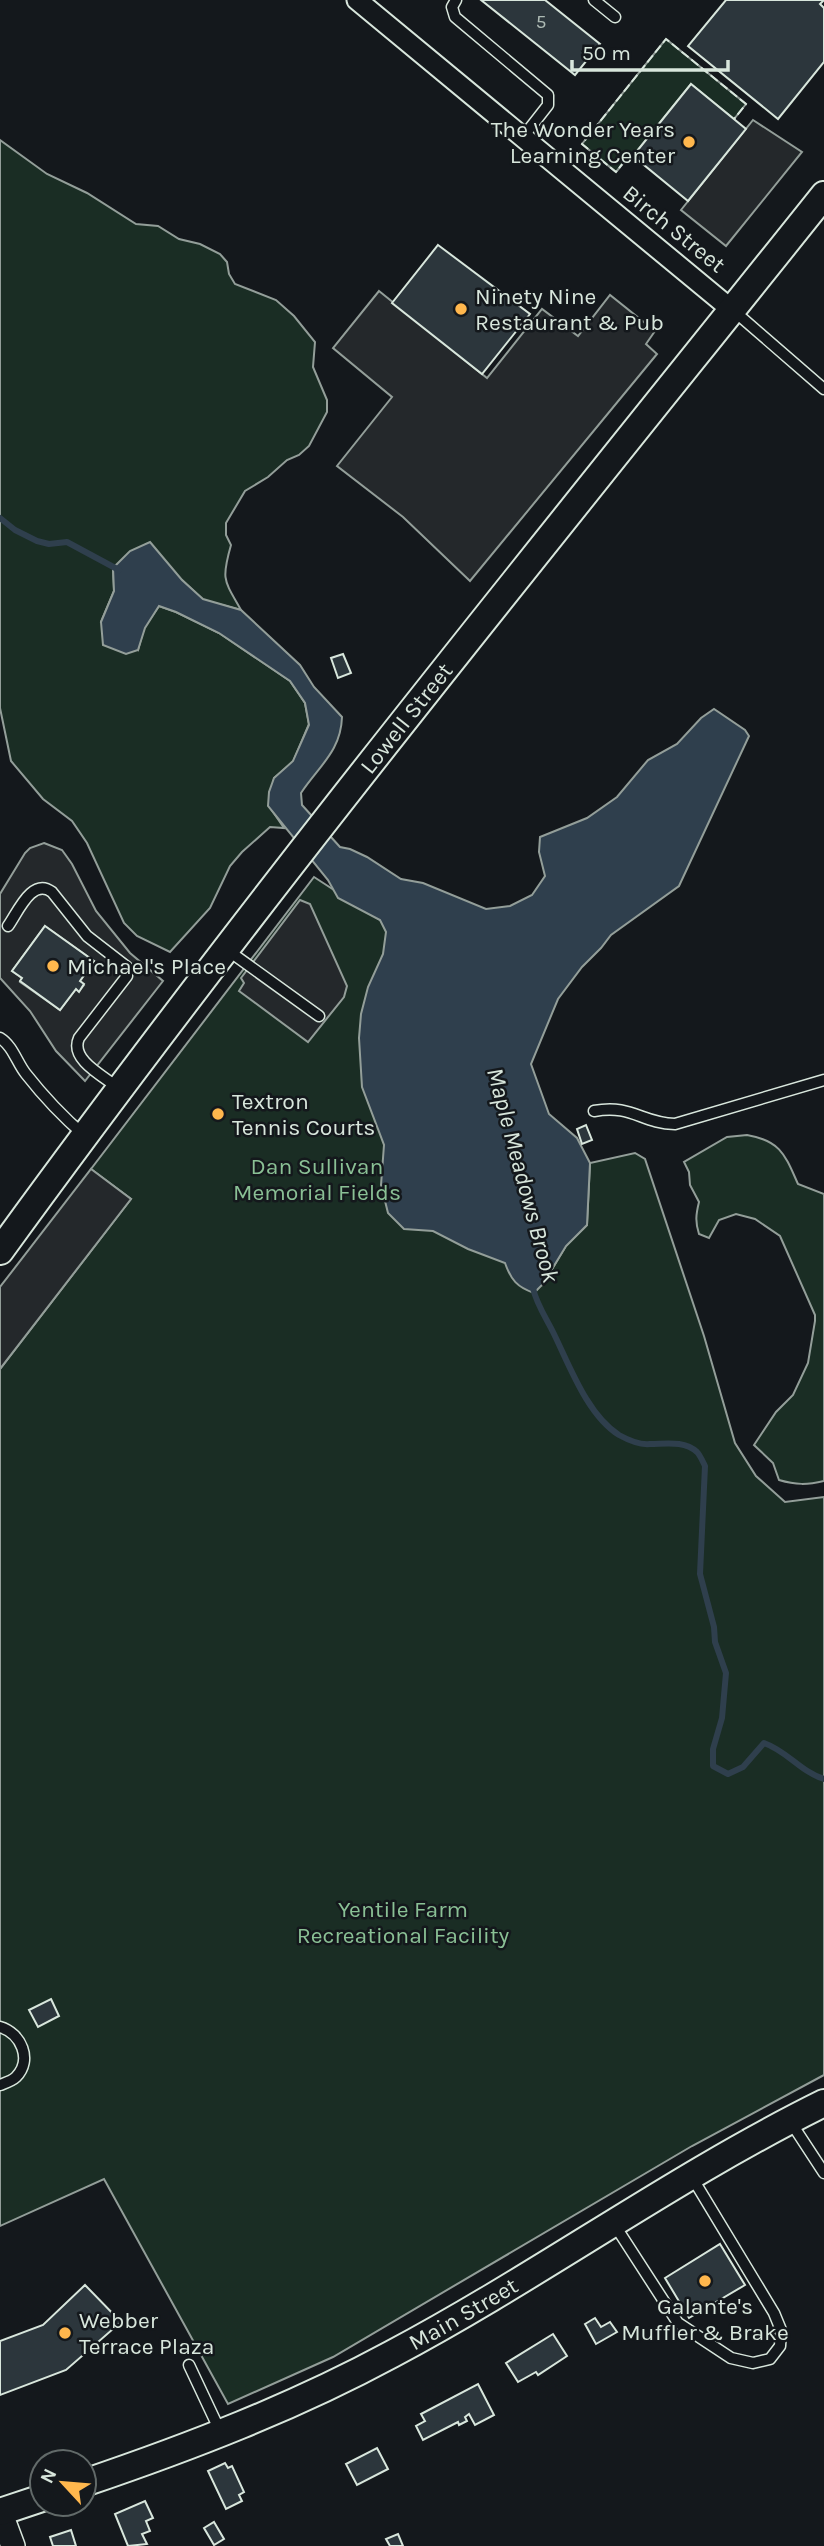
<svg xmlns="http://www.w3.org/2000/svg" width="824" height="2546" font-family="Karla,sans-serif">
<rect width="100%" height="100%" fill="#14181c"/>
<g fill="#1a2d24" stroke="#939e99" stroke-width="2">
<path d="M666,39L746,104L734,119L691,84L633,156L630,155L616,172L582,144Z"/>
<path d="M0,140L47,174L87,193L136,224L158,226L179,239L200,244L220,254L227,262L229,274L235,284L276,300L294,316L315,342L313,367L327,400V412L309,446L299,455L287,460L268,477L245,491L226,523V535L231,545C221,580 224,580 241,610L203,600L182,580L113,568L114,591L101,622L138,650L144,628L159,606L176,612L219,633L290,681L305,703L309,724L293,762L274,778L269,806L284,828L270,827L242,852L230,866L210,908L170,952L137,936L124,923L87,843L72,821L43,799L11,761L0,708Z"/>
<path d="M314,877L457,970L543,1284L566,1246L587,1225L590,1163L635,1153L645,1159L704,1336L735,1443L756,1476L785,1502L824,1497V2075L692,2146L333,2357L228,2404L104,2179L0,2226V1369L131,1199L91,1169Z"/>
<path d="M747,1135C781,1141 785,1155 798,1184L824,1194V1481C807,1485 796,1485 779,1480L773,1463L754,1445L776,1412L793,1395L808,1363L815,1321V1315L780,1236L755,1219L736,1214L719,1220L709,1238L699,1234C695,1222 696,1214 699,1202L690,1185L689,1172L684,1162L727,1137Z"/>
</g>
<g fill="#24282b" stroke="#939e99" stroke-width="2" fill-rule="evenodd">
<path d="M753,120L802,152L726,246L681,210Z"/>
<path d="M379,291L487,378L542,309L578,336L610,295L655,331L646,344L657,354L470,581L403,517L337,466L392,397L333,348Z"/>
<path d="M44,843L62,850L72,864L96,911L130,953L163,981L85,1081L56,1051L30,1011L0,978V894L25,853L30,848ZM45,926L94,961L80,981L84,985L79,991L76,989L60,1010L20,982L22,978L12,971Z"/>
<path d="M300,900L310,904L347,986L344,997L308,1042L239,991L244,983L241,978Z"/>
<path d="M91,1169L131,1199L0,1369V1287Z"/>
</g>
<path fill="#2f3f4d" stroke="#939e99" stroke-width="2" d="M150,542L182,580L203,599L241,610L300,665L314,687L342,717C341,751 319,766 301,793L302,805L340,847L350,849L367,857L401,879L423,883L486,909L510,906L532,895L545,876L539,852L540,837L587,818L617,797L648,760L677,744L701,718L714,709L745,730L749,736L679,886L611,935L601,948L582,967L558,999L531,1064L549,1114L577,1138L590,1163L587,1225L566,1246L543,1284L534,1293C517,1287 511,1280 505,1263L468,1249L433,1231L404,1229L388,1213L381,1185L384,1145L362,1087L359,1038L361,1014L368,987L383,954L386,932L380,920L338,898L328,880L268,806L269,792L274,778L293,761L309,725L305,703L290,681L219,633L176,612L159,606L145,628L138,650L126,654L103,645L101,622L114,591L113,568L130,551Z"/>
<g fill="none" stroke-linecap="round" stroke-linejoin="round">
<g stroke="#2f3f4d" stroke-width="6">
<path d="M0,518L15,530L37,541L49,544L67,542L119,570"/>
<path d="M533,1288C536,1303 546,1318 553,1332C569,1364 587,1415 619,1435C628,1440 640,1445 650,1444C665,1444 684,1440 697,1452C700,1455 703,1462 705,1466L700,1574L714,1627L715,1642L726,1673L722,1718L713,1749V1766L728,1774L743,1767L764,1743C787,1751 801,1772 824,1779"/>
</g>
</g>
<g fill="#2c363c" stroke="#d8e6dc" stroke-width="2">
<path d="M481,0H545L600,44L575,75Z"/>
<path d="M726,0H824L820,4L824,8V62L778,119L688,46Z"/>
<path d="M691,84L746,129L688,201L633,156Z"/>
<path d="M438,245L530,314L482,374L392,303Z"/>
<path d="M343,654L351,673L338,678L331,658Z"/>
<path d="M45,926L94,961L80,981L84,984L79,992L76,989L60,1010L20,981L22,978L12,971Z"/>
<path d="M586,1125L592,1140L582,1144L577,1129Z"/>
<path d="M51,1999L59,2016L38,2027L29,2010Z"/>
<path d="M720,2244L745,2285L689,2318L665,2278Z"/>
<path d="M85,2285L121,2322L66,2370L0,2395V2341L43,2325Z"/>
<path d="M595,2318L601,2327L610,2322L617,2332L596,2344L585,2324Z"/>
<path d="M553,2334L567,2356L538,2375L536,2372L518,2382L506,2363Z"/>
<path d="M478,2384L494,2415L475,2425L469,2414L465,2417L467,2421L459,2425L458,2422L423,2440L416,2426L425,2421L421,2414Z"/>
<path d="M377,2448L388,2469L357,2485L346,2464Z"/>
<path d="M225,2463L228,2468L232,2466L244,2492L239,2495L242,2501L226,2509L208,2471Z"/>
<path d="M145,2501L153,2518L146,2521L150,2531L142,2534L147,2544L128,2546L115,2514Z"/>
<path d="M214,2522L224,2539L214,2545L204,2528Z"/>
<path d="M71,2530L76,2546H53L50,2537Z"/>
<path d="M398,2534L403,2546H390L386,2539Z"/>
</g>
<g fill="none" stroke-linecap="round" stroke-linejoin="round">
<g stroke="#d8e6dc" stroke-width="13">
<g id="service">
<path d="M456,0L452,7L455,17L548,95V105L523,137"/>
<path d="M594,0L615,17"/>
<path d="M734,311L824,389"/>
<path d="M8,926C18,912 32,877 52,892L87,936L127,967V976L79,1038C69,1060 105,1077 120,1089"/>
<path d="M226,949L319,1016"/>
<path d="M0,1038C13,1046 17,1063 26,1074C44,1097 63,1117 85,1136"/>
<path d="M594,1111C632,1104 641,1123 675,1124L824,1080"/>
<path d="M0,2027C21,2033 33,2060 16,2077C12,2081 5,2083 0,2085"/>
<path d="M790,2121L824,2173"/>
<path d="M614,2224L678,2323L731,2358L753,2363L770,2359L780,2346L781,2330L774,2313L693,2179"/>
<path d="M189,2365L221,2433"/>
</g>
</g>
<g stroke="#d8e6dc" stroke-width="23">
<path id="minor" d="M357,0L732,310"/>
</g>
<g stroke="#d8e6dc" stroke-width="26">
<path id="tertiary" d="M0,2511L13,2546"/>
</g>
<g stroke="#d8e6dc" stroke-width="30">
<g id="secondary">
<path id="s1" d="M0,1251C262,890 545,544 824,195"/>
<path id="s2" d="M84,2483C190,2447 294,2407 392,2354C539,2276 674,2177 824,2103"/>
<path d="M0,2512L42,2498"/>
</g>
</g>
<use href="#service" stroke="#14181c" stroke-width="10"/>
<use href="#minor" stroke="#14181c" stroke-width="19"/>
<use href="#tertiary" stroke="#14181c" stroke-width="23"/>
<use href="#secondary" stroke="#14181c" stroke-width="26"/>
<path stroke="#d8e6dc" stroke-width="2" stroke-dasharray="9 3.5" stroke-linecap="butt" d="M633,156L630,154L616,172L582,144L666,39L746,104L734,119"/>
</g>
<g fill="#ffb74d" stroke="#14181c" stroke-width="2.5">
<circle cx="689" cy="142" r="7"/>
<circle cx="461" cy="309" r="7"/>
<circle cx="53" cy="966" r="7"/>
<circle cx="218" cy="1114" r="7"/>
<circle cx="705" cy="2281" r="7"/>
<circle cx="65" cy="2333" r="7"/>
</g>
<g text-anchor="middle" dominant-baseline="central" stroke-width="5" stroke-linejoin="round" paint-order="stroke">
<g font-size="19" fill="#adbab4">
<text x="541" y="22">5</text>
</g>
<g font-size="23" fill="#d8e6dc" stroke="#14181c" text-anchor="start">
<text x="675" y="129" text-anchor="end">The Wonder Years<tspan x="675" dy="26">Learning Center</tspan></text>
<text x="475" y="296">Ninety Nine<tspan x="475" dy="26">Restaurant &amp; Pub</tspan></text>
<text x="67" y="966">Michael's Place</text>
<text x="232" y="1101">Textron<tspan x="232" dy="26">Tennis Courts</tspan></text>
<text x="705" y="2306" text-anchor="middle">Galante's<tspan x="705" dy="26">Muffler &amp; Brake</tspan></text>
<text x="79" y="2320">Webber<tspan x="79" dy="26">Terrace Plaza</tspan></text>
</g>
<g font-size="23" fill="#d8e6dc" stroke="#14181c">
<text transform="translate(674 229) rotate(39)">Birch Street</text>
<text stroke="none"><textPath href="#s1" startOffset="670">Lowell Street</textPath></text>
<text stroke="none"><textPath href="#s2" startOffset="416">Main Street</textPath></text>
</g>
<g font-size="23" fill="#8ac095" stroke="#14181c">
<text x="317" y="1166">Dan Sullivan<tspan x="317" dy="26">Memorial Fields</tspan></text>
<text x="403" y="1909">Yentile Farm<tspan x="403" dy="26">Recreational Facility</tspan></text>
</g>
<g font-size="24" font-style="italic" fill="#d8e6dc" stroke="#14181c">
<text transform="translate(523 1175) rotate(75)">Maple Meadows Brook</text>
</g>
</g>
<g transform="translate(63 2483) rotate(296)"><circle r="33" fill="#14181c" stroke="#626a69" stroke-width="2"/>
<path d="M0-5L12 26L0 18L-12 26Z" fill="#ffb74d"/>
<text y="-10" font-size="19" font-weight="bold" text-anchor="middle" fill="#d8e6dc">N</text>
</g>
<path d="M572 60v10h156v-10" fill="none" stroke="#d8e6dc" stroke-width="3.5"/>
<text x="582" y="60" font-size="21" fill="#d8e6dc" stroke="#14181c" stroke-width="5" paint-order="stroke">50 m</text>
</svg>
